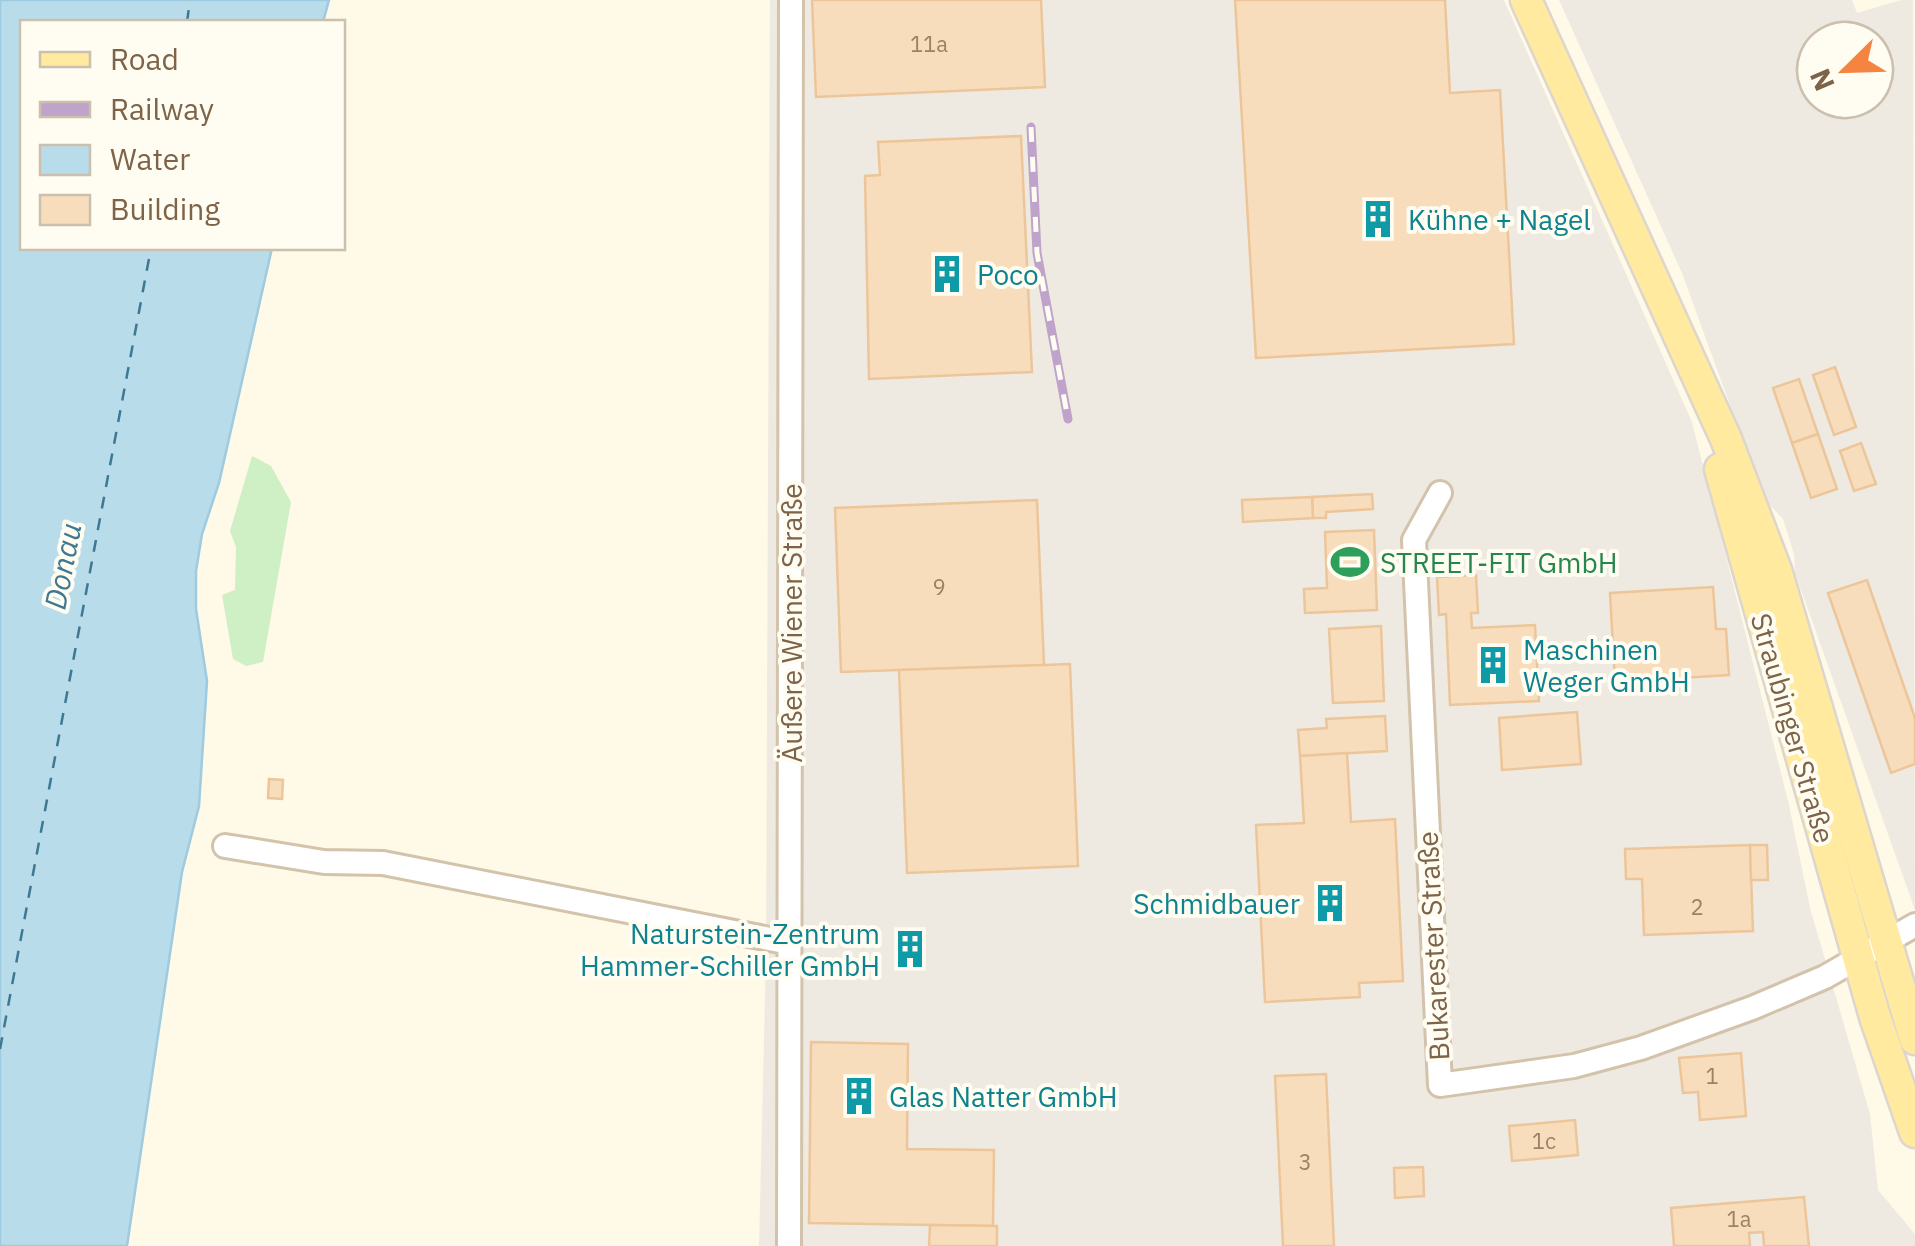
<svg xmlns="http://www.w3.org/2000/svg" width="1915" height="1246" font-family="'IBM Plex Sans',sans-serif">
<rect width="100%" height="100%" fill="#fff9e8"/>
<g fill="#efeae1" fill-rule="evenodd">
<path d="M770,0H1504L1692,422L1789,805L1810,908L1870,1114L1878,1190L1915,1234V1246H759L766,954Z"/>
<path d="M1559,0H1852L1857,13L1901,0H1913L1915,910L1795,573L1794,554L1783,519L1764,499L1682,273ZM1815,40H1875V100H1815Z"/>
</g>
<path fill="#cfefc4" d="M252,456L271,466L291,502L263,662L246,666L233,659L222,595L235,590L236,547L230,531Z"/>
<path fill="#b9dceb" stroke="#9ecbdf" stroke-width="2.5" d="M0,0H329L323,22H22V248H272L219,483L202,534L196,571V609L207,681L199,806L182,872L127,1246H0Z"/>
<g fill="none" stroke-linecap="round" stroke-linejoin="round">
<g stroke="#3e7892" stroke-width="2.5" stroke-dasharray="12 10" stroke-linecap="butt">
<path d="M187,22L190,0"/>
<path d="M0,1049L151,248"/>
</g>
</g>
<g fill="#f7ddbc" stroke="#ecc69a" stroke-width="2.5">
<path d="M812,0H1041L1045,87L816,97Z"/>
<path d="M1235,0H1445L1450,93L1500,90L1514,344L1256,358Z"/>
<path d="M1021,136L1032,372L869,379L865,176L880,175L878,142Z"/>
<path d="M1835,367L1856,427L1834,435L1813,375Z"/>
<path d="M1799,379L1818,434L1792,443L1773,388Z"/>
<path d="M1818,434L1837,489L1811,498L1792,443Z"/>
<path d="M1861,443L1876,484L1854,491L1840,451Z"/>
<path d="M1372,494L1373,509L1326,512V518H1313L1312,497Z"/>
<path d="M1312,497L1313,518L1243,522L1242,500Z"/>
<path d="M1037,500L1044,665L841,672L835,508Z"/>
<path d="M1374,530L1377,610L1305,613L1304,589L1327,588L1325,532Z"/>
<path d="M1476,575L1478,613H1471L1472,628L1535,625L1539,701L1450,705L1446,614L1439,615L1437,577Z"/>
<path d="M1867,580L1915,718V764L1891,773L1828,593Z"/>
<path d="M1713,587L1716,629H1726L1729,675L1615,682L1610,593Z"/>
<path d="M1381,626L1384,701L1333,703L1329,629Z"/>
<path d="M1070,664L1078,866L907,873L899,670Z"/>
<path d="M1577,712L1581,764L1502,770L1499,718Z"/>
<path d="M1385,716L1387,751L1300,756L1298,730L1327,728L1326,719Z"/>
<path d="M1347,753L1351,822L1395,819L1403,981L1359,983L1360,997L1265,1002L1256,825L1304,823L1300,756Z"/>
<path d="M269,779L283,780L282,799L268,798Z"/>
<path d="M1750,845L1753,931L1644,935L1642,879H1626L1625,849Z"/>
<path d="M1750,845H1767L1768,880H1751Z"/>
<path d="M910,937L922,949L910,961L898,949Z"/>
<path d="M811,1042L908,1044L907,1149L994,1150L993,1226L809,1223Z"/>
<path d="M1741,1053L1746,1116L1700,1120L1698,1092L1683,1093L1679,1058Z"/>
<path d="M1326,1074L1334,1246H1283L1275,1076Z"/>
<path d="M1575,1120L1578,1155L1512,1161L1509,1126Z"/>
<path d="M1423,1167L1424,1196L1395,1198L1394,1168Z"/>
<path d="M1804,1197L1809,1246H1764L1763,1232L1749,1233L1750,1246H1674L1671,1208Z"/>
<path d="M930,1225L997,1226V1246H929Z"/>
</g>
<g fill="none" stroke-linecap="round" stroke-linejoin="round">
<g stroke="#d3c3ab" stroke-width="28">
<g id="minor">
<path d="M1440,493L1414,540L1440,1085L1574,1066L1641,1048L1752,1008L1825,977L1915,925"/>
<path d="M225,846L324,862L383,863L790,943"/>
<path d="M789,1246L791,0"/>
</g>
</g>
<g stroke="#ddd6cf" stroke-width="35">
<g id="major">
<path d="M1526,0L1726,439L1776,570L1915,1039"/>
<path d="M1720,469L1875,1017L1915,1132"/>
</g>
</g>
<use href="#minor" stroke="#fff" stroke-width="22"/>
<use href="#major" stroke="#ffea9f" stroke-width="30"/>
<g stroke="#bfa3cb" stroke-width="9">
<path id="rail" d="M1031,127L1037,253L1068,419"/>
</g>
<use href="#rail" stroke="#fffcf1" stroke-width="5" stroke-dasharray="15" stroke-linecap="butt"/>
</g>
<defs>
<g id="building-bare" transform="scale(3)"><path d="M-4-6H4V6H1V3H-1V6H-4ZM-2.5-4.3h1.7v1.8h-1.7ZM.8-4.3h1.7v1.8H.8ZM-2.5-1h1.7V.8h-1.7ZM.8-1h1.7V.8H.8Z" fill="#0f9aa8" stroke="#fffcf1" stroke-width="2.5" paint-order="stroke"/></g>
<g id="stadium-bare" transform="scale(3)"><path d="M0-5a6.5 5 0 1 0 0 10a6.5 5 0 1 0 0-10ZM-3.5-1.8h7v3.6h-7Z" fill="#2e9e5b" stroke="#fffcf1" stroke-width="2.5" paint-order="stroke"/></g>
</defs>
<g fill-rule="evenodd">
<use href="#building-bare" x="1378" y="219"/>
<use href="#building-bare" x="947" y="274"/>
<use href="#stadium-bare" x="1350" y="562"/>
<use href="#building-bare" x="1493" y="665"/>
<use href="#building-bare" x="1330" y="903"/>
<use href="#building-bare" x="910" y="949"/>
<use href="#building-bare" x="859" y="1096"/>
</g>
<g text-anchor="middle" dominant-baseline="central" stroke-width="8" stroke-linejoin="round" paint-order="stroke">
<g font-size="22" fill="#9c8265">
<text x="929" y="43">11a</text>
<text x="939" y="586">9</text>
<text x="1697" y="906">2</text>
<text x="1712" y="1075">1</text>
<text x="1544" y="1140">1c</text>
<text x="1305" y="1161">3</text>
<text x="1739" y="1218">1a</text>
</g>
<g font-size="28" fill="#0d838f" stroke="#fffcf1" text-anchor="start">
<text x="1408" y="219">Kühne + Nagel</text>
<text x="977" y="274">Poco</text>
<text x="1523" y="649">Maschinen<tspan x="1523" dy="32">Weger GmbH</tspan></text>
<text x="1300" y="903" text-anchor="end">Schmidbauer</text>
<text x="880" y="933" text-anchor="end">Naturstein-Zentrum<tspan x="880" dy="32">Hammer-Schiller GmbH</tspan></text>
<text x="889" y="1096">Glas Natter GmbH</text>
</g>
<g font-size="28" fill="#27864d" stroke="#fffcf1" text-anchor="start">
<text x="1380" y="562">STREET-FIT GmbH</text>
</g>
<g font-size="28" fill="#7d6348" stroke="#fffcf1">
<text transform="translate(791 623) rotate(-90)">Äußere Wiener Straße</text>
<text transform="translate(1793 728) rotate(74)">Straubinger Straße</text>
<text transform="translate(1433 946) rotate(-93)">Bukarester Straße</text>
</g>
<g font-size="30" font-style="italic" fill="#3e7892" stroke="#fffcf1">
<text transform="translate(62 566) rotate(-79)">Donau</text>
</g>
</g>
<rect x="20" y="20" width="325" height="230" fill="#fffcf1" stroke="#cbbfad" stroke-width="2.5"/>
<rect x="40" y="52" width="50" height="15" fill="#ffea9f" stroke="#cbbfad" stroke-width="2.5"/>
<text x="110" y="70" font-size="30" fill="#7d6348">Road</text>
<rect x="40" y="102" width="50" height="15" fill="#bfa3cb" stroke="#cbbfad" stroke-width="2.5"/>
<text x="110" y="120" font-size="30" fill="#7d6348">Railway</text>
<rect x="40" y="145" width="50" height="30" fill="#b9dceb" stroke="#cbbfad" stroke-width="2.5"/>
<text x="110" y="170" font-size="30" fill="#7d6348">Water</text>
<rect x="40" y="195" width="50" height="30" fill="#f7ddbc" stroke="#cbbfad" stroke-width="2.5"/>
<text x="110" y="220" font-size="30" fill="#7d6348">Building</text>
<g transform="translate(1845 70) rotate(247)"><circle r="48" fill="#fffcf1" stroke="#cbbfad" stroke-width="2.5"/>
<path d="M0-8L18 38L0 25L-18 38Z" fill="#f58440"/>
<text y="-15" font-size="28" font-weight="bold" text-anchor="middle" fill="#7d6348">N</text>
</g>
</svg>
